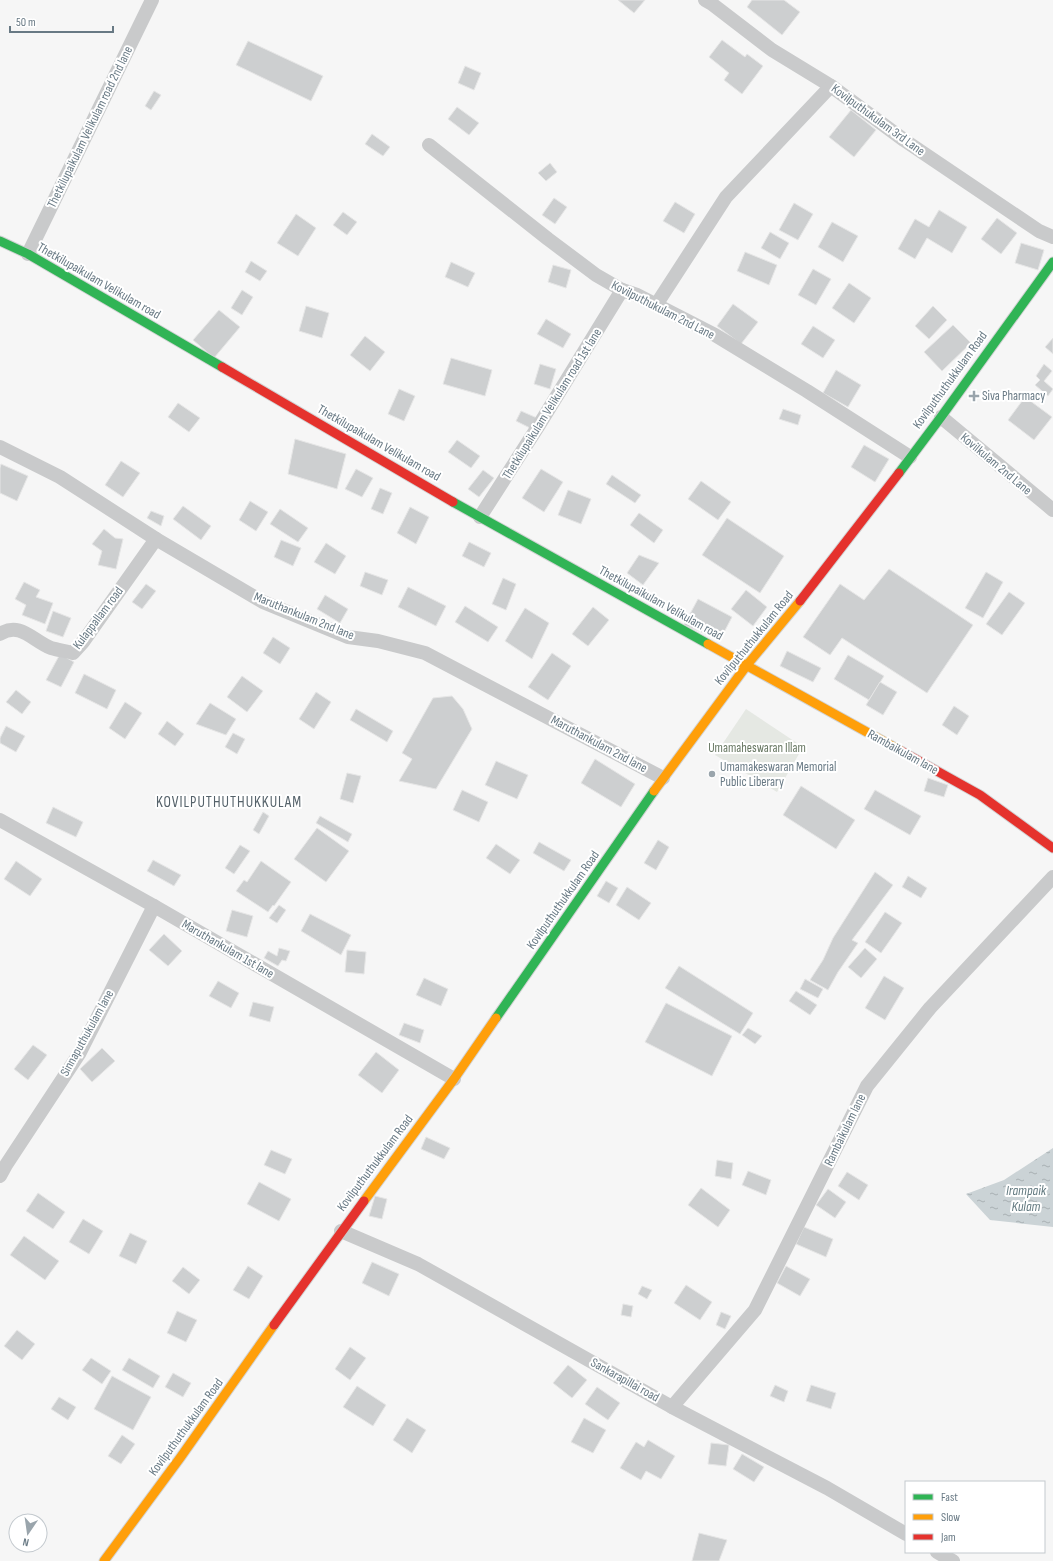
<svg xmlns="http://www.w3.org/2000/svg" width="1053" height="1561" font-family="'Sofia Sans Condensed',sans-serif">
<defs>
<pattern id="water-ripples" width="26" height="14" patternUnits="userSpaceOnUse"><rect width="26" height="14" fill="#cbd3d6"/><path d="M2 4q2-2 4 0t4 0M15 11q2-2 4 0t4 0" fill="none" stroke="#a9b0b3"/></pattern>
</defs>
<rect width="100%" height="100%" fill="#f6f6f6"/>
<path fill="#e5e8e3" d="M746,709L803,747L777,792L715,755Z"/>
<path fill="url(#water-ripples)" d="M1053,1148V1227L990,1220L966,1194L1004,1180Z"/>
<g fill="#cdcfd0" stroke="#e6e6e6">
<path d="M618,0H645L634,13Z"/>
<path d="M752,0H784L800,12L782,35L747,7Z"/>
<path d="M722,40L745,57L747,54L763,66L742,94L724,80L729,73L709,57Z"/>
<path d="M248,41L323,76L311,101L236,65Z"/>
<path d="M465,66L481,73L474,90L458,83Z"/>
<path d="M154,91L161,95L151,110L145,106Z"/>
<path d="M457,107L479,123L469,135L448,119Z"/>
<path d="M851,110L876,130L854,157L829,137Z"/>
<path d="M372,134L390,147L383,156L365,144Z"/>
<path d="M550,163L557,172L546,181L538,173Z"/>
<path d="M554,198L567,207L555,224L542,215Z"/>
<path d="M675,202L695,214L684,233L663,221Z"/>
<path d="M794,203L813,214L798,240L779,230Z"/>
<path d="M939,210L967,227L952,253L927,238L915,259L898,249L915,219L929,227Z"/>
<path d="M343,212L357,222L347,235L333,225Z"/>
<path d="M296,214L316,228L298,256L277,243Z"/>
<path d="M997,218L1017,233L1001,254L981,239Z"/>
<path d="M832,222L858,236L843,262L818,247Z"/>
<path d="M770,232L789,243L780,259L761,248Z"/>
<path d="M1021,243L1044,250L1038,270L1015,263Z"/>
<path d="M745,252L777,265L769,285L737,271Z"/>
<path d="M251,261L267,271L260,281L245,272Z"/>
<path d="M451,262L475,273L468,287L445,277Z"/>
<path d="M553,265L571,270L566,288L548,282Z"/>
<path d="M813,269L831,279L816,305L798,295Z"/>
<path d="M849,283L871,298L854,323L832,308Z"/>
<path d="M242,290L253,297L242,315L231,308Z"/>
<path d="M733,304L758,322L741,344L717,326Z"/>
<path d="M306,306L329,313L322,338L299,331Z"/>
<path d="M933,306L947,320L929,339L915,326Z"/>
<path d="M219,310L240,327L214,358L193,340Z"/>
<path d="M546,319L571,334L563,348L537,334Z"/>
<path d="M953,325L971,343L942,371L924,352Z"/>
<path d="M813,326L835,340L823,358L801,344Z"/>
<path d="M365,336L385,352L370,371L350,355Z"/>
<path d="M1053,338V354L1045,347Z"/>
<path d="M451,358L492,370L485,396L443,384Z"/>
<path d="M540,364L556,369L550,389L534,384Z"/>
<path d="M1044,364L1052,371L1044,381L1053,389L1048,396L1035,385L1040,380L1036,376Z"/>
<path d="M836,370L861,385L848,407L823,393Z"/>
<path d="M399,389L415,396L404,421L388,414Z"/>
<path d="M1025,397L1052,417L1034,440L1008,420Z"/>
<path d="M178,403L200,418L189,432L168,417Z"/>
<path d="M783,409L801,415L798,425L779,419Z"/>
<path d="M521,411L537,418L532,429L516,421Z"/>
<path d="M295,439L346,454L337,489L288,474Z"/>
<path d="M457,440L480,456L471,468L448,452Z"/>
<path d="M864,445L889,459L875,482L851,467Z"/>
<path d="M121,461L140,473L123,497L105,485Z"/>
<path d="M1,464L28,476L17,501L0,493V468Z"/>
<path d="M356,469L373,478L362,497L345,489Z"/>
<path d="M541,469L563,482L544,512L522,498Z"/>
<path d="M483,470L494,478L479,497L468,489Z"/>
<path d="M612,475L641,495L635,503L606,484Z"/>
<path d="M701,481L731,502L718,520L688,499Z"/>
<path d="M380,488L392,493L383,514L371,509Z"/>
<path d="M568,490L591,499L581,524L558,515Z"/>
<path d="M250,501L268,512L256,531L239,520Z"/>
<path d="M183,506L211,526L201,540L173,519Z"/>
<path d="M410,507L429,517L416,544L397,533Z"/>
<path d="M280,509L308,528L298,542L270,524Z"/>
<path d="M151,511L164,516L161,526L147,518Z"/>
<path d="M639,513L663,530L654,543L630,525Z"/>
<path d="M727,518L784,556L760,593L702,555Z"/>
<path d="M104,529L115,538L123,539L116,569L98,565L102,551L92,544Z"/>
<path d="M281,540L301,548L293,566L274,557Z"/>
<path d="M469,542L491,553L484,567L462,556Z"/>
<path d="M326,543L346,556L335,574L314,562Z"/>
<path d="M639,555L659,563L643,585L627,573Z"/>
<path d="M889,569L973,625L927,693L842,638L830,655L803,637L840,584L864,600Z"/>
<path d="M365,572L388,580L382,595L360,586Z"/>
<path d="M986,572L1003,582L983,618L965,608Z"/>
<path d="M503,578L516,584L506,610L492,604Z"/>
<path d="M24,582L40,590L36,597L53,603L45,624L22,615L26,605L15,599Z"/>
<path d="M146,584L156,591L142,609L132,602Z"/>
<path d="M408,587L446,606L436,626L398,607Z"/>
<path d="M746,590L767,607L753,626L731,609Z"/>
<path d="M1009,592L1025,603L1002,635L986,624Z"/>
<path d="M325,595L348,609L340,623L317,609Z"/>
<path d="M698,599L732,617L721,638L711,636L684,625Z"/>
<path d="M465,606L498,627L488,642L455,622Z"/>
<path d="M593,607L609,620L588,646L572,634Z"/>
<path d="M525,608L549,623L532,659L505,641Z"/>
<path d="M53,611L71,618L63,637L46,631Z"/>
<path d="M273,637L290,648L280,664L263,653Z"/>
<path d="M787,651L821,668L813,682L780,666Z"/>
<path d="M552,653L571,666L548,700L528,687Z"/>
<path d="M60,654L74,662L61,687L46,680Z"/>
<path d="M848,655L884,676L869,700L834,679Z"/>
<path d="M84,674L116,690L107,709L75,693Z"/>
<path d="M242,676L263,691L247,712L227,697Z"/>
<path d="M880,682L897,692L883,715L866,705Z"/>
<path d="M16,690L31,702L22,714L6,702Z"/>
<path d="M316,692L331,702L314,729L299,719Z"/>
<path d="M452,696L463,709L472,729L436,789L399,781L412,759L402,753L433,698Z"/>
<path d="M125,702L142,713L125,739L109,728Z"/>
<path d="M210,703L236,719L226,735L196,724Z"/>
<path d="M954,706L969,716L957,735L942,725Z"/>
<path d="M356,709L393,731L387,742L350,720Z"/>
<path d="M167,721L184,734L175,746L158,734Z"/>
<path d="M6,726L25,736L16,752L0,743V738Z"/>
<path d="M233,733L245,739L237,754L225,747Z"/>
<path d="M595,759L635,784L621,807L581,783Z"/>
<path d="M496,761L528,775L517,799L485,785Z"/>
<path d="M347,773L361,776L353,803L340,799Z"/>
<path d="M928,778L948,785L944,797L924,791Z"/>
<path d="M801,786L855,820L836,849L783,815Z"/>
<path d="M462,790L488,802L479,822L453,810Z"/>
<path d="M875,790L921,816L910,835L864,809Z"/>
<path d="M53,807L83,822L76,837L46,823Z"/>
<path d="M263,812L269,816L259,834L253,830Z"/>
<path d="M320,816L352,834L348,842L316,823Z"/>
<path d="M317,828L349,851L326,882L294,859Z"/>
<path d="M658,840L669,847L656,870L644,863Z"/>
<path d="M539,842L571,860L564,871L533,853Z"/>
<path d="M496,844L520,860L510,874L486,858Z"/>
<path d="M240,845L250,851L234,874L225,868Z"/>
<path d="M153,860L181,875L174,886L147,871Z"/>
<path d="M16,861L42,879L30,896L4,879Z"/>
<path d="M261,861L291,882L274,906L273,905L268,912L236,891L244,880L247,882Z"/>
<path d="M875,872L893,885L852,940L858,943L838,972L828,990L810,980L823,960L833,938Z"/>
<path d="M908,876L927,888L921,898L902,887Z"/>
<path d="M606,881L618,888L609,903L597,896Z"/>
<path d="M627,887L651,903L639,920L616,905Z"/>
<path d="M279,905L286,910L277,923L269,918Z"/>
<path d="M232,910L253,916L247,937L226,931Z"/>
<path d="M885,912L902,923L881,953L865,942Z"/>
<path d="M310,914L351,935L341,955L301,931Z"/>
<path d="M164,934L182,951L168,966L149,950Z"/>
<path d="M279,948L290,951L286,961L282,960L278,966L264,958L268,951L277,956Z"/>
<path d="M865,948L877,959L861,978L848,967Z"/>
<path d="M347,950L366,952L364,974L345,972Z"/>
<path d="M679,966L753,1013L740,1034L665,988Z"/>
<path d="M884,976L904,988L885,1020L865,1008Z"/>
<path d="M424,978L448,989L441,1006L416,995Z"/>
<path d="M805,979L823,989L818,998L800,989Z"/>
<path d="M218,981L239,993L231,1008L209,996Z"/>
<path d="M796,991L817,1005L810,1015L789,1001Z"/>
<path d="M253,1002L274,1007L270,1022L249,1016Z"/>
<path d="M666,1003L732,1036L712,1076L645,1042Z"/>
<path d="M404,1023L424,1030L420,1043L399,1035Z"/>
<path d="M748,1028L762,1036L755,1044L742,1035Z"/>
<path d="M33,1045L47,1055L28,1080L14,1069Z"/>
<path d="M102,1048L115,1061L92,1082L80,1069Z"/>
<path d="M376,1052L399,1070L382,1093L358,1075Z"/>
<path d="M426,1137L450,1148L444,1159L421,1149Z"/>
<path d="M271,1150L292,1159L285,1174L264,1165Z"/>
<path d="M717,1160L733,1163L731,1179L715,1176Z"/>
<path d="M748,1171L771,1180L766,1195L742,1185Z"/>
<path d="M847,1172L868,1185L859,1200L838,1186Z"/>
<path d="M259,1182L291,1199L279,1221L247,1204Z"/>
<path d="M701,1188L730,1210L718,1227L688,1205Z"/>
<path d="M828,1189L846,1202L835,1218L816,1205Z"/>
<path d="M38,1193L65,1212L53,1229L26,1211Z"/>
<path d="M375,1196L387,1199L382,1219L369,1216Z"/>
<path d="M83,1219L103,1231L89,1254L69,1242Z"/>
<path d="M804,1227L833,1239L826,1257L796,1244Z"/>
<path d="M130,1233L147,1241L136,1264L119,1256Z"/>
<path d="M24,1236L59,1261L45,1280L10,1255Z"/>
<path d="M372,1262L399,1274L389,1296L362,1283Z"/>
<path d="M248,1266L263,1276L249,1299L233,1290Z"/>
<path d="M786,1266L810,1279L800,1296L777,1283Z"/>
<path d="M183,1267L200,1280L189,1294L172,1281Z"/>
<path d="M686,1285L712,1302L700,1320L674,1303Z"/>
<path d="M642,1286L652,1290L647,1299L638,1294Z"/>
<path d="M623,1304L633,1306L631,1317L621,1315Z"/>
<path d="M177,1311L197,1320L186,1342L167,1333Z"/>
<path d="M721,1312L731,1316L725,1329L716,1325Z"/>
<path d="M17,1330L35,1344L22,1360L4,1346Z"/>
<path d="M350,1347L366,1358L350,1380L335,1369Z"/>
<path d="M91,1358L111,1371L102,1384L82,1370Z"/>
<path d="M129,1358L160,1376L153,1388L122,1370Z"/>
<path d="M568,1365L587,1380L572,1398L553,1383Z"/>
<path d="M173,1373L191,1383L183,1397L165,1387Z"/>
<path d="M112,1376L151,1397L133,1430L94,1409Z"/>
<path d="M775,1385L788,1391L784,1402L770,1396Z"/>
<path d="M811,1385L836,1393L831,1409L806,1401Z"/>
<path d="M357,1386L386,1405L373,1426L343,1407Z"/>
<path d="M597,1387L620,1403L608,1420L585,1404Z"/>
<path d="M59,1397L76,1407L68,1420L51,1409Z"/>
<path d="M407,1418L426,1430L412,1453L393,1440Z"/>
<path d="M584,1418L606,1430L593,1453L571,1442Z"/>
<path d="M122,1435L135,1444L121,1464L108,1456Z"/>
<path d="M648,1440L675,1456L661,1479L646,1471L641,1480L620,1468L636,1442L644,1447Z"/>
<path d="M711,1443L729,1445L726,1466L708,1464Z"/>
<path d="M742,1454L764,1467L754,1482L733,1469Z"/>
<path d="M699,1533L727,1540L719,1561H692Z"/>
</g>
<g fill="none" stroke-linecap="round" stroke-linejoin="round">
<g stroke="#d2d3d4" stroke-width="11">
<g id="fast">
<path d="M0,241L28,254L222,367"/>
<path d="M899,473L941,417L1053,262"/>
<path d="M453,502L708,644"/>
<path d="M496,1018L654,791"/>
</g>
</g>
<g stroke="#d2d3d4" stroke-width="11">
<g id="slow">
<path d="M708,644L901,751"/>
<path d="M654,791L747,665L800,601"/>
<path d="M364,1201L454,1079L496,1018"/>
<path d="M104,1561L180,1458L274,1325"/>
</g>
</g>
<g stroke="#d2d3d4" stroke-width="11">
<g id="jam">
<path d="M222,367L453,502"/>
<path d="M800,601L899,473"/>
<path d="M901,751L980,795L1053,848"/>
<path d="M274,1325L364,1201"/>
</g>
</g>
<g stroke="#c9cacb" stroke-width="14">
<path d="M705,0L712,4L772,50L831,86L904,140L1039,231L1053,237"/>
<path d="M429,145L548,239L596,275L622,290L637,295L715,335L807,391L910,457"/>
<path d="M28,254L152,0"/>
<path d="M656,305L726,197L831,86"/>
<path d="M941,417L1053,510"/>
<path d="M0,447L60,477L156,539L263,602L348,637L378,641L425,653L663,778"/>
<path d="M480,517L539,425L622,290"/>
<path d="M0,634C20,621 33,641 51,648C58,650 66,651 73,653L83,642L156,539"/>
<path d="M0,820L154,906L454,1079"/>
<path d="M0,1176L6,1165L79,1054L154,906"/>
<path d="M341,1231L418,1264L672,1407L827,1488L906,1534"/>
<path d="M672,1407L755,1310L867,1086L930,1008L1053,877"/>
<path d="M937,1552L953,1561"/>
</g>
<use href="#fast" stroke="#30b455" stroke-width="9"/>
<use href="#slow" stroke="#ff9f0a" stroke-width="9"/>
<use href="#jam" stroke="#e5322d" stroke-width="9"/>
</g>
<g fill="#9aa5ac" stroke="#fff" stroke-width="1.5">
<path d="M972 390h4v4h4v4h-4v4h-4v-4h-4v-4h4z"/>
<circle cx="712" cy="774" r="4"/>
</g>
<g text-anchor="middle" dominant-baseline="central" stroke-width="4" stroke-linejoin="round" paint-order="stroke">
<g font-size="13" fill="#687984" stroke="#fff">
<text transform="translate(878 120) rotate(36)">Kovilputhukulam 3rd Lane</text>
<text transform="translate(90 127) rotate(-64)">Thetkilupaikulam Velikulam road 2nd lane</text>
<text transform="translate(99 281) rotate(30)">Thetkilupaikulam Velikulam road</text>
<text transform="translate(663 310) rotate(27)">Kovilputhukulam 2nd Lane</text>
<text transform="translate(950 380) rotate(-54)">Kovilputhuthukkulam Road</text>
<text transform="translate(552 404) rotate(-58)">Thetkilupaikulam Velikulam road 1st lane</text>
<text transform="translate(379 443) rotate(30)">Thetkilupaikulam Velikulam road</text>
<text transform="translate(996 464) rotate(40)">Kovilkulam 2nd Lane</text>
<text transform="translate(661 603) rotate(29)">Thetkilupaikulam Velikulam road</text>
<text transform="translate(304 616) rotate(22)">Maruthankulam 2nd lane</text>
<text transform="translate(98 618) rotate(-53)">Kulappallam road</text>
<text transform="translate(754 638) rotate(-51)">Kovilputhuthukkulam Road</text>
<text transform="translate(599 744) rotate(28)">Maruthankulam 2nd lane</text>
<text transform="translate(903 752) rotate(29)">Rambaikulam lane</text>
<text transform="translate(563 900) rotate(-55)">Kovilputhuthukkulam Road</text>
<text transform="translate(228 949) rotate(30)">Maruthankulam 1st lane</text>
<text transform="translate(87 1033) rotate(-61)">Sinnaputhukulam lane</text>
<text transform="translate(845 1130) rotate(-64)">Rambaikulam lane</text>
<text transform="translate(375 1163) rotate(-53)">Kovilputhuthukkulam Road</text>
<text transform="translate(625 1380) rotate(29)">Sankarapillai road</text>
<text transform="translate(186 1427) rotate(-54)">Kovilputhuthukkulam Road</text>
</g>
<g font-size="13" fill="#687984" stroke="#fff" text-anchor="start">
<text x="982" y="396">Siva Pharmacy</text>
<text x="720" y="767">Umamakeswaran Memorial<tspan x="720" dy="15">Public Liberary</tspan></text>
</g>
<g font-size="13" fill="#677762" stroke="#fff">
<text x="757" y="748">Umamaheswaran Illam</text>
</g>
<g font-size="14" font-style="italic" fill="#637a80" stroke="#fff">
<text x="1026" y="1190">Irampaik<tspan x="1026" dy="16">Kulam</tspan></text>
</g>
<g font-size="15" letter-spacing="1" fill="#55626a" stroke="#fff">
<text x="229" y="802">KOVILPUTHUTHUKKULAM</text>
</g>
</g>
<rect x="905" y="1481" width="140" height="72" fill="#ffffff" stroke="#c3c9ce"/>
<rect x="913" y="1494" width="20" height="6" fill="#30b455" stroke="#c3c9ce"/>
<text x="941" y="1501" font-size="12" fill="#687984">Fast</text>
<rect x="913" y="1514" width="20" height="6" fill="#ff9f0a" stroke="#c3c9ce"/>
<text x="941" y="1521" font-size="12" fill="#687984">Slow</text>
<rect x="913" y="1534" width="20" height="6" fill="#e5322d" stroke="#c3c9ce"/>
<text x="941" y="1541" font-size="12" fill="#687984">Jam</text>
<g transform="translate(28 1533) rotate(193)"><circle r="19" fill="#ffffff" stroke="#c3c9ce"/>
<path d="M0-3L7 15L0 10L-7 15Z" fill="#9aa5ac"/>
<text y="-6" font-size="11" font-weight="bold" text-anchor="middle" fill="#687984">N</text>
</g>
<path d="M10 26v6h103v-6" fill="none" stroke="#687984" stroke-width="2"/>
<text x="16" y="26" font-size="12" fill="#687984" stroke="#ffffff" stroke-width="3" paint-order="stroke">50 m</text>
</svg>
